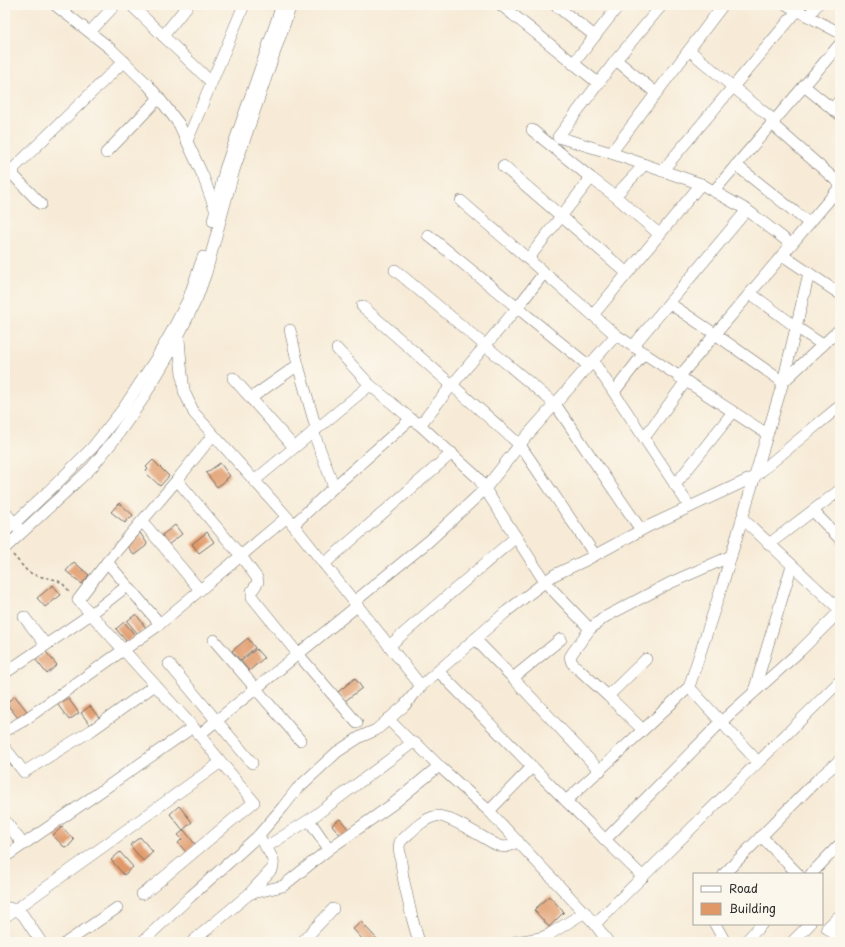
<svg xmlns="http://www.w3.org/2000/svg" width="845" height="947" font-family="'Playpen Sans',sans-serif">
<rect width="100%" height="100%" fill="#fbf7ec"/>
<filter id="ink" filterUnits="userSpaceOnUse"><feTurbulence type="fractalNoise" baseFrequency=".025" numOctaves="2"/><feDisplacementMap in="SourceGraphic" scale="8" xChannelSelector="R" yChannelSelector="G"/><feConvolveMatrix kernelMatrix="1 2 1 2 8 2 1 2 1" color-interpolation-filters="sRGB"/></filter>
<filter id="wash" filterUnits="userSpaceOnUse"><feTurbulence type="fractalNoise" baseFrequency=".012" numOctaves="4" result="noise"/><feDisplacementMap in="SourceGraphic" scale="16" xChannelSelector="R" yChannelSelector="G"/><feGaussianBlur stdDeviation="0.9" result="paint"/><feColorMatrix in="noise" values="0 0 0 0 0 0 0 0 0 0 0 0 0 0 0 0 0 1.4 0 .05"/><feComposite in="paint" operator="in"/></filter>
<g filter="url(#wash)">
<rect width="100%" height="100%" fill="#f7ebd7"/>
<g id="blocks">
<g fill="#e09868">
<path d="M153,460L169,476L160,486L145,472L148,469L146,467Z"/>
<path d="M220,463L230,476L226,479L227,480L217,487L206,473Z"/>
<path d="M119,503L133,515L130,519L128,518L125,523L111,512Z"/>
<path d="M175,525L182,534L168,545L163,539L164,538L162,535Z"/>
<path d="M207,532L214,542L199,553L192,544Z"/>
<path d="M140,533L147,543L146,546L134,555L127,546L131,543L130,541Z"/>
<path d="M74,562L89,575L82,584L66,571Z"/>
<path d="M53,585L61,595L45,607L37,598Z"/>
<path d="M136,614L146,628L138,634L127,621Z"/>
<path d="M124,622L135,635L127,642L116,629Z"/>
<path d="M248,638L255,648L240,660L232,651Z"/>
<path d="M256,649L264,658L249,671L241,661Z"/>
<path d="M46,652L57,665L47,674L36,660Z"/>
<path d="M355,678L362,688L345,701L338,692Z"/>
<path d="M15,696L27,711L18,718L6,703Z"/>
<path d="M68,698L79,713L69,720L58,705Z"/>
<path d="M90,706L100,719L91,726L81,713Z"/>
<path d="M179,806L192,822L183,830L170,814Z"/>
<path d="M340,819L350,831L342,837L332,825Z"/>
<path d="M62,827L74,840L67,848L63,846L53,835Z"/>
<path d="M184,830L195,844L186,852L178,843L182,839L178,835Z"/>
<path d="M140,837L153,852L143,861L130,845Z"/>
<path d="M120,852L133,867L124,875L111,860Z"/>
<path d="M549,896L564,912L549,927L534,910Z"/>
<path d="M361,922L378,940L375,942H365L353,929Z"/>
</g>
</g>
</g>
<g filter="url(#ink)">
<use href="#blocks" fill-opacity="0" stroke="#726e67" stroke-width="1"/>
<g fill="none" stroke-linecap="round" stroke-linejoin="round">
<g stroke="#726e67" stroke-width="12">
<g id="minor">
<path d="M55,5L111,49L148,85L159,98L179,124L203,176L215,209"/>
<path d="M131,5L211,82"/>
<path d="M501,5L598,83"/>
<path d="M555,5L595,36"/>
<path d="M787,5L840,33"/>
<path d="M808,16L817,5"/>
<path d="M90,32L115,5"/>
<path d="M163,36L188,5"/>
<path d="M689,50L733,87L775,121"/>
<path d="M616,60L656,93"/>
<path d="M573,64L619,5"/>
<path d="M804,86L840,115"/>
<path d="M832,109L840,100"/>
<path d="M772,124L840,184"/>
<path d="M532,130L591,178L615,196L644,165"/>
<path d="M187,141L244,5"/>
<path d="M106,153L159,98"/>
<path d="M611,153L723,5"/>
<path d="M736,165L809,223"/>
<path d="M503,166L627,273"/>
<path d="M662,171L797,11"/>
<path d="M714,191L840,44"/>
<path d="M615,196L659,234"/>
<path d="M461,201L616,335L525,438L485,489L545,582L590,629"/>
<path d="M41,204L14,176C13,172 13,170 15,167L124,61"/>
<path d="M747,210L791,244"/>
<path d="M213,221L225,169L258,75L282,5"/>
<path d="M428,235L589,366"/>
<path d="M782,255L840,294"/>
<path d="M528,259L591,178"/>
<path d="M395,270L555,404L641,530"/>
<path d="M750,293L796,327L823,345"/>
<path d="M669,303L715,334L783,382L840,329"/>
<path d="M362,306L520,445L595,555"/>
<path d="M593,315L701,184L611,153L558,137L616,60L662,5"/>
<path d="M290,330L298,365L316,428"/>
<path d="M616,335L686,381L644,438"/>
<path d="M179,338L181,365L184,391L194,413L287,517"/>
<path d="M633,346L747,210L701,184"/>
<path d="M337,349L370,385"/>
<path d="M593,361L690,507"/>
<path d="M679,377L840,187"/>
<path d="M233,378L294,447"/>
<path d="M686,381L767,434"/>
<path d="M614,392L644,353"/>
<path d="M251,398L298,365"/>
<path d="M420,425L452,385L517,308L544,273"/>
<path d="M313,431L334,487"/>
<path d="M177,480L213,435"/>
<path d="M254,481L370,385L411,419L420,425L478,478L485,489L429,541L354,602"/>
<path d="M675,485L733,412"/>
<path d="M813,511L840,539"/>
<path d="M5,512L18,528"/>
<path d="M742,518L840,610"/>
<path d="M142,521L200,590"/>
<path d="M293,525L334,487L411,419"/>
<path d="M5,532L57,483L92,448L123,409L157,357L172,331L188,300L203,257"/>
<path d="M769,544L840,490"/>
<path d="M5,548L71,487L92,467L114,440L142,400L170,353L197,298L206,273L234,170L291,5"/>
<path d="M107,562L160,624"/>
<path d="M324,564L452,453"/>
<path d="M127,586L91,614L78,600L107,562L177,480L241,556L257,578L258,582L252,591V597L298,654L357,723"/>
<path d="M24,617L46,645"/>
<path d="M475,639L513,678L561,639"/>
<path d="M214,640L300,740"/>
<path d="M389,646L516,537"/>
<path d="M169,664L252,763"/>
<path d="M438,671L566,801L643,877"/>
<path d="M5,673L91,614L193,727L221,762L5,917"/>
<path d="M513,678L600,771"/>
<path d="M689,687L758,762"/>
<path d="M754,691L792,565"/>
<path d="M608,696L646,659"/>
<path d="M388,719L412,743"/>
<path d="M643,730L689,687L722,586L783,382L809,273"/>
<path d="M5,731L23,721L156,627L287,517L421,686L507,611L554,575L586,560L649,526L754,477L807,433L840,406"/>
<path d="M199,735L357,606"/>
<path d="M5,748L24,772L92,730L155,685"/>
<path d="M439,766L489,811L595,924L608,942"/>
<path d="M566,801L643,730L608,696L572,663L570,657L573,652L590,629L605,617L670,583L731,556"/>
<path d="M489,811L532,767"/>
<path d="M309,820L329,849"/>
<path d="M5,821L23,844"/>
<path d="M761,836L798,874"/>
<path d="M605,840L721,722L800,651L840,611"/>
<path d="M5,857L94,796L193,727"/>
<path d="M724,874L817,780L840,760"/>
<path d="M811,874L840,844"/>
<path d="M142,894L151,888L254,802L221,762"/>
<path d="M249,894L272,869C276,861 270,854 266,847"/>
<path d="M5,907L17,910L23,915L41,942"/>
<path d="M840,915L827,928L840,939"/>
<path d="M595,924L840,681"/>
<path d="M715,924L725,942"/>
<path d="M67,942L117,908"/>
<path d="M142,942L191,896L226,865L258,836L283,807L297,789L337,752L360,737L376,730L404,706L421,686"/>
<path d="M192,942L249,894L283,886L329,849L393,804L439,766L418,745L415,743H412L309,820L266,847L258,836"/>
<path d="M302,942L333,909"/>
<path d="M419,942L412,918L403,877L399,847L400,842L403,839C412,831 423,819 436,816C447,814 485,839 497,845C507,849 509,846 518,841"/>
<path d="M515,942L541,938L550,934L585,912"/>
<path d="M745,942L762,924"/>
<path d="M792,942L810,924"/>
</g>
</g>
<path stroke="#726e67" stroke-width="1.5" stroke-dasharray="3 3" stroke-linecap="butt" d="M13,555L28,572L38,576L57,580L63,584L71,593"/>
<use href="#minor" stroke="#fff" stroke-width="11"/>
</g>
</g>
<rect width="845" height="947" fill="none" stroke="#fbf7ec" stroke-width="20"/>
<rect x="693" y="873" width="130" height="52" fill="#fbf7ec" stroke="#a8a59f"/>
<rect x="701" y="886" width="20" height="6" fill="#ffffff" stroke="#a8a59f"/>
<text x="729" y="893" font-size="12" fill="#2b2b2b">Road</text>
<rect x="701" y="903" width="20" height="12" fill="#e09868" stroke="#a8a59f"/>
<text x="729" y="913" font-size="12" fill="#2b2b2b">Building</text>
</svg>
